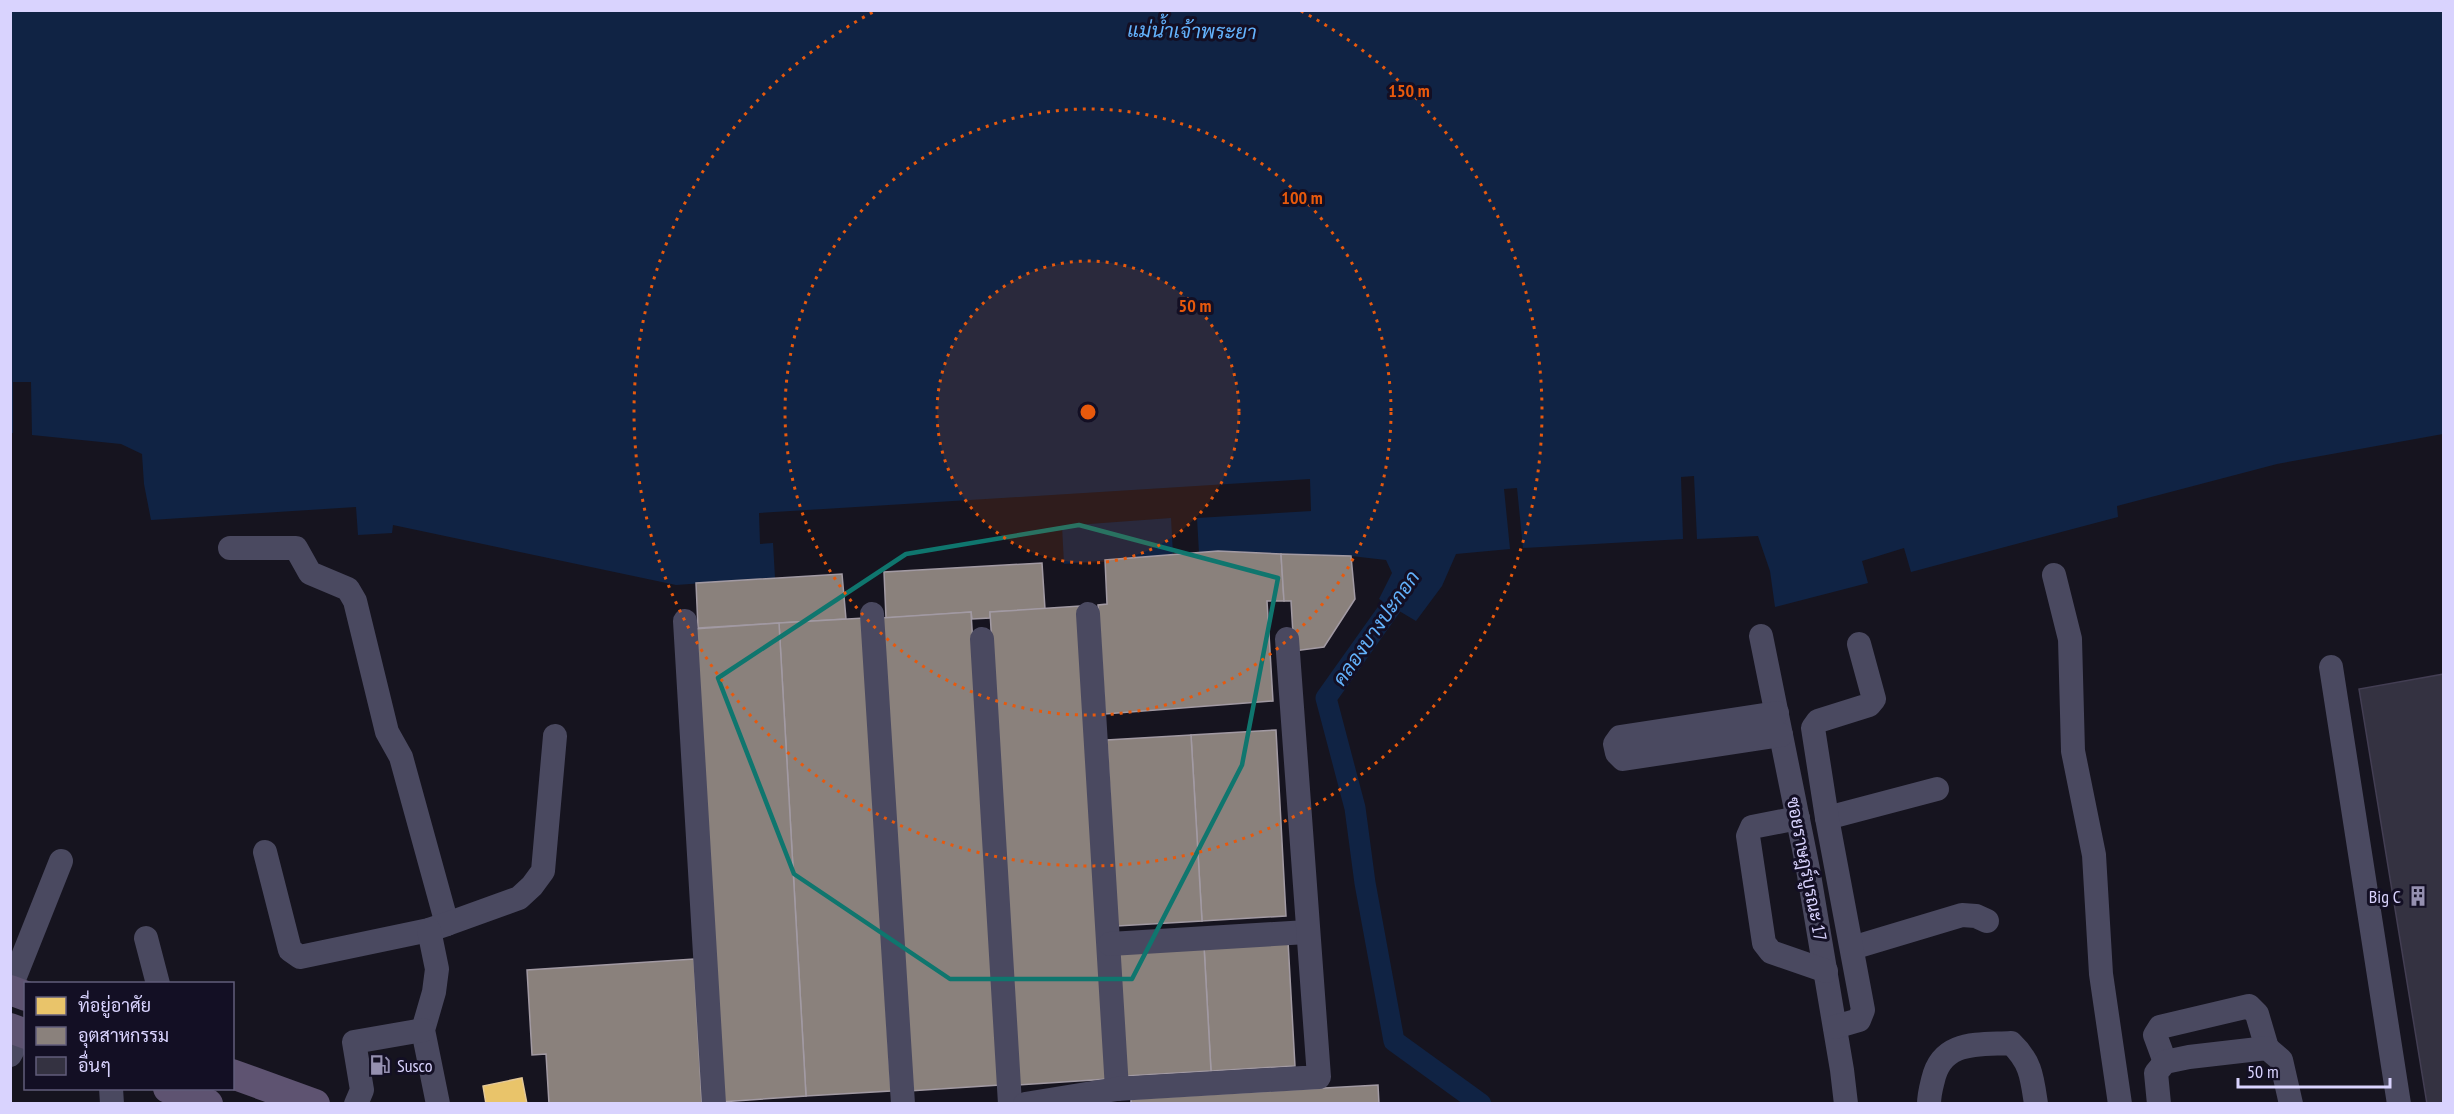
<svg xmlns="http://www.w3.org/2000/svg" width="2454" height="1114" font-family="'PT Sans Narrow',Sarabun,sans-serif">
<rect width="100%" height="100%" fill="#16141f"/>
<g fill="#102344">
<path d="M10,11H2443V434L2277,464L2117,506L2118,517L1911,572L1904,548L1862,561L1868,583L1775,607L1770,571L1758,536L1697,539L1694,476L1681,477L1683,539L1523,548L1517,488L1504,489L1510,549L1456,554L1442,586L1416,621L1379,599L1392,573L1386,560L1351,556L1218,551L1199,553L1197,518L1311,511L1310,479L759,513L760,544L773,543L775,578L676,585L393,525L392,533L358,535L356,507L151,520L144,484L142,454L121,444L32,435L31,382H13V433H11Z"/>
<path d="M1171,518L1173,554L1064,564L1062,526Z"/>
</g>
<path fill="#e9c46a" stroke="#e4c896" stroke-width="1.5" d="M522,1078L527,1104H486L483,1086Z"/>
<g fill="#8a817c" stroke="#a29aa3" stroke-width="1.5">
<path d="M1218,551L1281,554L1284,601H1267L1273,701L1105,714L1098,605L1107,604L1105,560Z"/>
<path d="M1281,554L1351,556L1355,599L1324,647L1294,651L1291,601H1284Z"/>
<path d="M1042,563L1045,609L990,612V618L972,619L971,612L886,618L884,572Z"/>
<path d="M842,574L846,619L698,628L696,583Z"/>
<path d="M1080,606L1108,1079L1018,1085L990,612Z"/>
<path d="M971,612L1000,1085L909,1091L881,618Z"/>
<path d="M864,618L891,1091L806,1096L779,623Z"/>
<path d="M779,623L806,1096L721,1102L694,629Z"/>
<path d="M1276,730L1286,916L1202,921L1191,735Z"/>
<path d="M1191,735L1202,921L1117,926L1107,740Z"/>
<path d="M1288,941L1295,1066L1211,1071L1204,946Z"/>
<path d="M1204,946L1211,1071L1126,1076L1119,951Z"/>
<path d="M694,959L702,1104H549L546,1054L532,1055L527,970Z"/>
<path d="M1378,1085L1379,1104H1131V1099Z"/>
</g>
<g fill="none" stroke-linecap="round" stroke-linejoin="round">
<path stroke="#102344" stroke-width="21" d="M1407,584L1326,698L1355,808L1365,883L1394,1041L1481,1104"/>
</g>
<path fill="#343241" stroke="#433e53" stroke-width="1.5" d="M2444,674V1104H2427L2359,689Z"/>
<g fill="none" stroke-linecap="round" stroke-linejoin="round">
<g stroke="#4a4960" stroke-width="24">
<path d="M230,548H296L310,573L348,589L355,601L387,732L401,757L447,924"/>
<path d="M2054,575L2070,639L2073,751L2094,855L2101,974L2120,1104"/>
<path d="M872,614L903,1104"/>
<path d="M1088,614L1117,1089"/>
<path d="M685,621L714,1104"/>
<path d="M1761,636L1808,869L1842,1070L1846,1104"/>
<path d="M982,639L1010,1104"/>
<path d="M2331,667L2399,1104"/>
<path d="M1777,713L1620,737L1615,744L1617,753L1623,759L1781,735"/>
<path d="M1798,818L1752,827L1748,836L1764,943L1771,952L1826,971"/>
<path d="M1827,818L1937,789"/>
<path d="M265,852L290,950L300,957L429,930L447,924L519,898L532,886L543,871L555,736"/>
<path d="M429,930L437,969L434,992L423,1030L438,1104"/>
<path d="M146,938L158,984"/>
<path d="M1110,944L1307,932"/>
<path d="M1852,948L1962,915L1976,916L1987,921"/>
<path d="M10,989L61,861"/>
<path d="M1835,1027L1859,1020L1863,1010L1827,818L1813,728L1818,721L1869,705L1874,699L1859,644"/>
<path d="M10,1055L22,1033"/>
<path d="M2165,1062L2155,1035L2160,1027L2249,1006L2257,1014L2267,1048"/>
<path d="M111,1088L112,1104"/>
<path d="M356,1104L362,1090L354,1042L423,1030"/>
<path d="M1025,1104L1117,1089L1319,1077L1287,639"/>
<path d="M1929,1104C1929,1095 1931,1088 1933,1080C1942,1040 1977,1045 2011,1043C2031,1062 2032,1077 2036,1104"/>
<path d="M2159,1104L2156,1073L2165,1062L2189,1057L2267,1048L2281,1060L2291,1104"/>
</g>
<g stroke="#5e5371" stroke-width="30">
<path d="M10,990L26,996"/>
<path d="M10,1028L26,1034"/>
<path d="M232,1074L315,1104"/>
<path d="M168,1088L208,1104"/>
</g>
</g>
<path fill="none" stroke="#0f766e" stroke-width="4.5" stroke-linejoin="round" d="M1079,525L1278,578L1242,765L1132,979H950L794,874L718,678L906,554Z"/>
<circle cx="1088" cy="412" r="151" fill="#e8590c" fill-opacity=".12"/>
<g fill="none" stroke="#e8590c" stroke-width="3" stroke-dasharray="3 6">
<circle cx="1088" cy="412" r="151"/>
<circle cx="1088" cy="412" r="303"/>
<path d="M1301 11A454 454 0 1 1 875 11"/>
</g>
<defs>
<g id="building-bare" transform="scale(1.62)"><path d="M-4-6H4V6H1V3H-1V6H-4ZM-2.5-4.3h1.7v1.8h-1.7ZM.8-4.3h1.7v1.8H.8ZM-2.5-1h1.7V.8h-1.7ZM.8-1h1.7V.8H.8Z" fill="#9590b0" stroke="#130f24" stroke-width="2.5" paint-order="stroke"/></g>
<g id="fuel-bare" transform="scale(1.62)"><path d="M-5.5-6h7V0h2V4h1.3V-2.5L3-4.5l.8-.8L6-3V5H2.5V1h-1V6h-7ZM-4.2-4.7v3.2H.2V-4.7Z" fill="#9590b0" stroke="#130f24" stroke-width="2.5" paint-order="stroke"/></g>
</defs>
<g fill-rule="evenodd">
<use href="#building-bare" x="2418" y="896"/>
<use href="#fuel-bare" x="380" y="1065"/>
</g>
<g text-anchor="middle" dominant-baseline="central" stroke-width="6" stroke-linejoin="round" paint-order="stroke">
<g font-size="18" fill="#d9d3fe" stroke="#130f24">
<text transform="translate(1807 869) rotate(79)">ซอยราษฎร์บูรณะ 17</text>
</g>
<g font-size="18" fill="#d9d3fe" stroke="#130f24" text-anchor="end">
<text x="2401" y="896">Big C</text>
<text x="397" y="1065" text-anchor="start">Susco</text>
</g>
<g font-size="20" font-style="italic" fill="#63b2fc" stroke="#130f24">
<text transform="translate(1192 31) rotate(1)">แม่น้ำเจ้าพระยา</text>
<text transform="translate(1376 628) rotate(-55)">คลองบางปะกอก</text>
</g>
</g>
<circle cx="1088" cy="412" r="9" fill="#e8590c" stroke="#130f24" stroke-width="3"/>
<g font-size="18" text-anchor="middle" font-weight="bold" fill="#e8590c" stroke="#130f24" stroke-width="6" stroke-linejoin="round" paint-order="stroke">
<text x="1409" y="97">150 m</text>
<text x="1302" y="204">100 m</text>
<text x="1195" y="312">50 m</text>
</g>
<rect width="2454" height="1114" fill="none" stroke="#d9d3fe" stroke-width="24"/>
<rect x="24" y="982" width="210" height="108" fill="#130f24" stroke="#625d7b" stroke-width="1.5"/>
<rect x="36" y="997" width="30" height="18" fill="#e9c46a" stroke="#625d7b" stroke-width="1.5"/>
<text x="78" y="1012" font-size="18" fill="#d9d3fe">ที่อยู่อาศัย</text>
<rect x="36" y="1027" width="30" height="18" fill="#8a817c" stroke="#625d7b" stroke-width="1.5"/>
<text x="78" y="1042" font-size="18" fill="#d9d3fe">อุตสาหกรรม</text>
<rect x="36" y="1057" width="30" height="18" fill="#343241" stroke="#625d7b" stroke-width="1.5"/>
<text x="78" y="1072" font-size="18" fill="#d9d3fe">อื่นๆ</text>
<path d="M2238 1078v9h152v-9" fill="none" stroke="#d9d3fe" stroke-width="3"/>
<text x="2247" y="1078" font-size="18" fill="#d9d3fe" stroke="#130f24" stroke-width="4.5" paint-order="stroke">50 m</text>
</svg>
